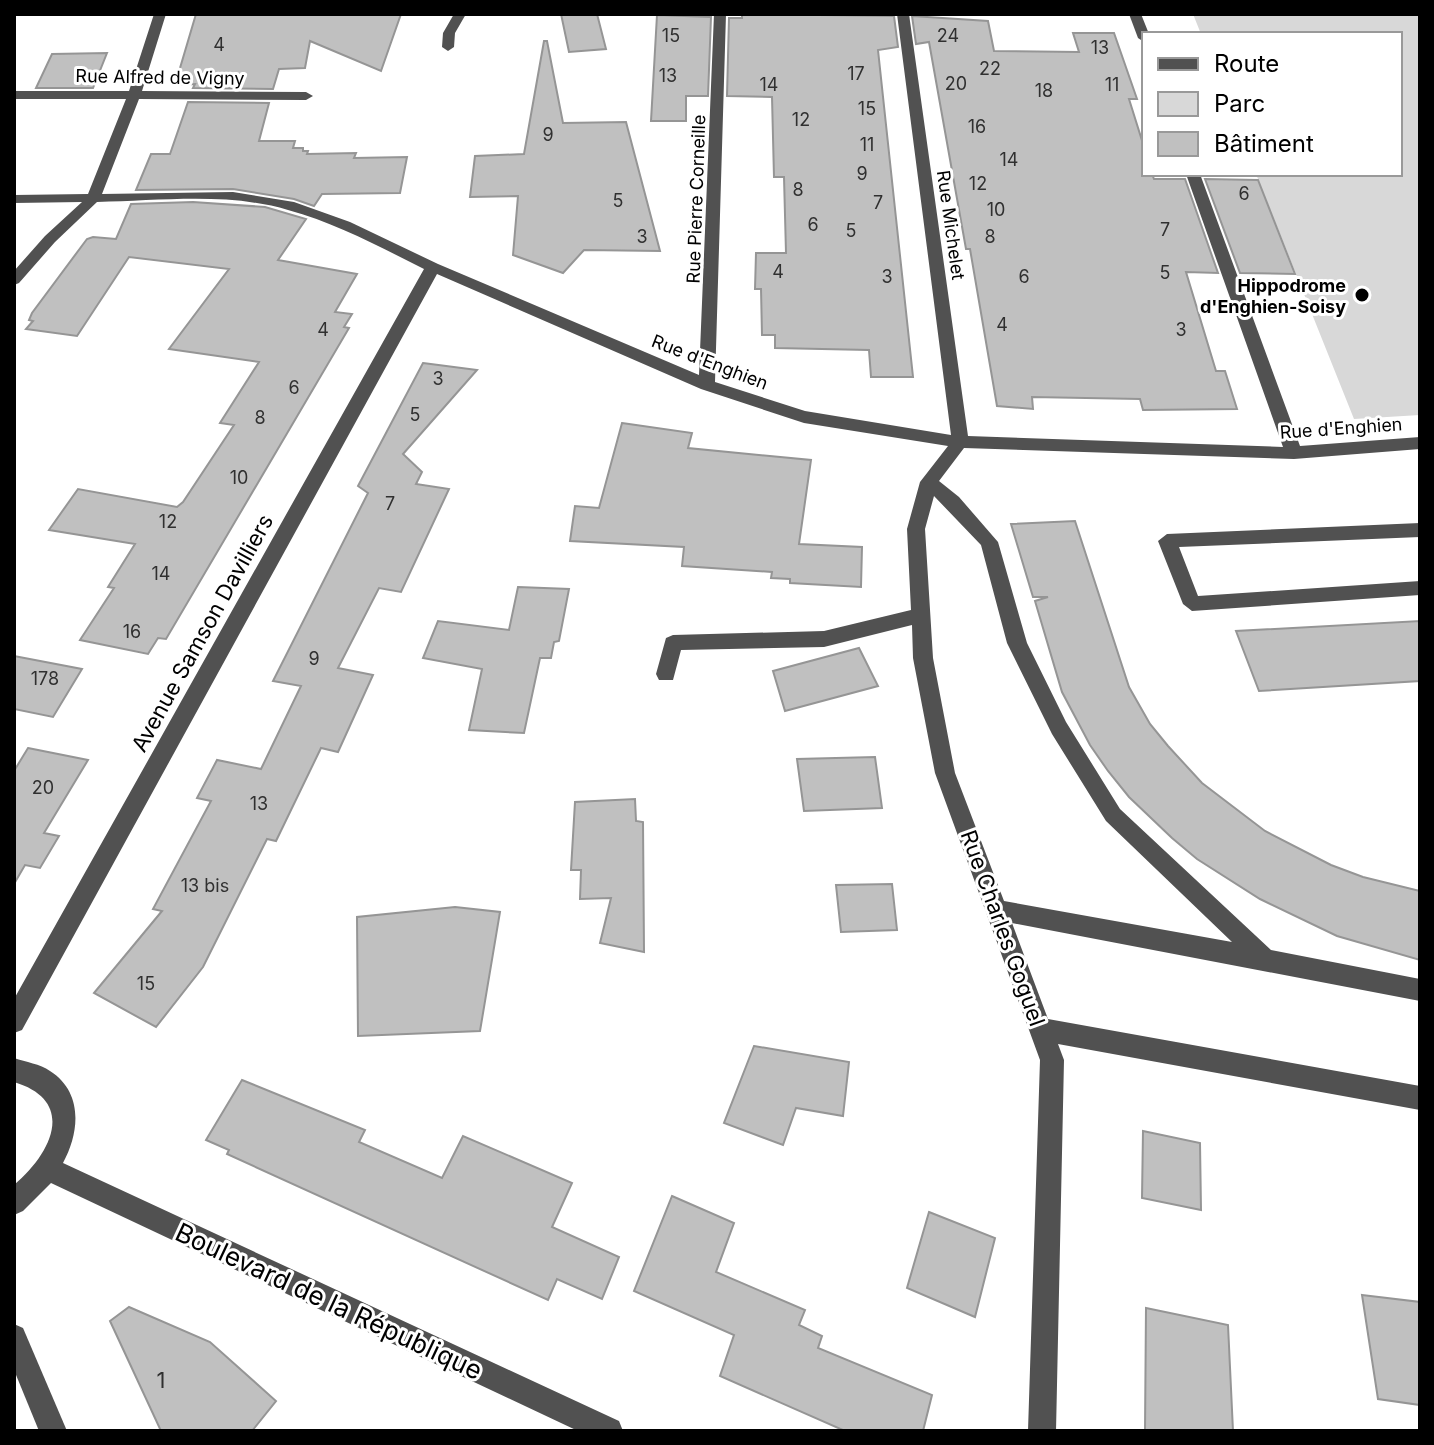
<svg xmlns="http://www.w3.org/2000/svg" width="1434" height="1445" font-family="Inter,sans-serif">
<rect width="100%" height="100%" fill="#fff"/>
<path fill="#d8d8d8" d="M1193,14H1420V415L1354,419L1256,174H1400V34H1201Z"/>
<g fill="#c0c0c0" stroke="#959595" stroke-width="2">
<path d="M196,14H401L381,71L310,41L305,68L279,69L273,89L193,88L195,84L175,85Z"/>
<path d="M561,14H597L606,49L569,52Z"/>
<path d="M742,14L894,16L898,47L878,50L913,377H871L869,350L775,348V335H762L761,289H755L756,253H786L784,177H774L772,97L727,96L729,18H742Z"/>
<path d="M657,15L711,17L708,96H686V121H651Z"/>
<path d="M912,16L988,21L994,51L1079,52L1073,33H1114L1137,99H1129L1144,147V174H1152L1154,179H1185L1218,273L1186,272L1216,371H1225L1237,409L1143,410L1140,399L1032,397L1033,409L997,406L970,249H966L929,42L916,44Z"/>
<path d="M544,41H547L563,123L626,122L660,251L584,250L563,273L513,255L518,196L470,197L475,156L524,154Z"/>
<path d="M107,53L93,88H36L52,54Z"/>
<path d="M188,102L269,103L259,141H295L293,148H303V151H308L307,154L356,153L354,158L407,157L400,193L322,194L314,206L294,199L233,189L136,190L151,154H170Z"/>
<path d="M1205,179L1258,180L1295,274L1240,273Z"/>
<path d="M193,202L265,207L306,219L278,260L357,274L335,312L352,314L344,327L349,328L166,639L158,638L148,654L80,640L114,588L108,587L135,544L49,530L78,489L177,507L183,502L234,425L220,423L259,362L169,349L229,269L129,257L77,336L26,329L33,321L29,320L32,313L87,239L93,237L116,239L131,204Z"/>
<path d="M423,363L477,370L403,454L422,472L416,484L449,489L401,592L379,588L338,668L373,675L338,752L321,748L276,841L267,839L203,967L156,1027L94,993L162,911L153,909L211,801L197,798L217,760L261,769L301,686L273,681L368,493L358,486Z"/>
<path d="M622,423L692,433L688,448L811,460L799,544L862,547L861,587L790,583V579L771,578L772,572L682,566L684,547L570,541L575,506L599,508Z"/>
<path d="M1075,521L1129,687L1150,724L1168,746L1202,783L1265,831L1331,865L1363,877L1420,891V960L1337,936L1260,899L1197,859L1172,838L1129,797L1108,771L1090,745L1062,692L1035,601L1048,597H1033L1011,524Z"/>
<path d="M518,587L569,589L559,641L554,642L551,658H540L524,733L469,730L482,669L423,658L438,621L509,630Z"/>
<path d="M1420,621V681L1259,691L1236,631Z"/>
<path d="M859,648L878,686L785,711L773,671Z"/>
<path d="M14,656L82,669L53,717L14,709Z"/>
<path d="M28,748L88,760L44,833L59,836L40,868L25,865L14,884V771Z"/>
<path d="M875,757L882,808L804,811L797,759Z"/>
<path d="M635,799L636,821L643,822L644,952L600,943L611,898L580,899L581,870H571L575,802Z"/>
<path d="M892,884L897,930L841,932L836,885Z"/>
<path d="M455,907L500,912L480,1031L358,1036L357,917Z"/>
<path d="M754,1046L849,1062L843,1116L796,1108L783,1145L724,1123Z"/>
<path d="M242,1080L365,1130L359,1142L442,1178L463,1136L572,1183L552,1227L619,1257L602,1299L557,1279L548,1300L227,1154L229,1150L206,1140Z"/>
<path d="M1143,1131L1200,1143L1201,1210L1142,1198Z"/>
<path d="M672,1196L734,1223L716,1272L805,1310L799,1325L822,1336L818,1348L932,1395L923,1431H845L720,1376L734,1335L634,1291Z"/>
<path d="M929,1212L995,1238L975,1317L907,1288Z"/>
<path d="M1362,1295L1420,1302V1405L1378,1399Z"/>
<path d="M129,1307L210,1342L276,1401L252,1431H161L110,1321Z"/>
<path d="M1146,1308L1228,1325L1233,1431H1145Z"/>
</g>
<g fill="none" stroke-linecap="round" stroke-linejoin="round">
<g fill="#515151" fill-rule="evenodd">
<path d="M154,14H166L142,91L306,92L313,96L306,100L139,99L102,194L233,192L294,202L350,222L438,264L699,375L714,14H726L715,382L805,411L951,435L897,14H909L968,436L1283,447L1186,174H1200L1300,446L1420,437V449L1294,459L964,448L939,481L959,497L998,542L1027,643L1066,722L1120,809L1271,950L1420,979V1001L1012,923L1048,1019L1420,1086V1110L1058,1044L1064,1060L1056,1431H1028L1040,1060L935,773L913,658L912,625L824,647L681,650L673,680H659L656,674L666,638L673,635L824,631L911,610L907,529L920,482L948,446L804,423L701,389L437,274L22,1030L14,1033V999L424,269C380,247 336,223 288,210C228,192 159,201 97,202L55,242L19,283L14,285V271L45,236L82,202L14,203V195L88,194L126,99H14V91H129ZM934,496L981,545L1007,643L1052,734L1106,821L1232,942L1004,901L955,773L933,658L925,529Z"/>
<path d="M454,14H466L455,33L454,47L448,51L442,47L443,33Z"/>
<path d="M1129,14H1141L1149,34H1144V42L1138,38Z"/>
<path d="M1420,523V537L1179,547L1198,596L1420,581V595L1192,611L1183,604L1158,541L1167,534Z"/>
<path d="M14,1058C26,1062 40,1064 50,1071C83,1092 80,1132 63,1163L619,1421L623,1431H578L51,1183L23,1211L14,1215V1185C52,1153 77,1101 14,1082Z"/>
<path d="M14,1324L23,1328L67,1431H39L14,1370Z"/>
</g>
</g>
<circle fill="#000" stroke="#fff" stroke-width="3" cx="1362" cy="295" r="8"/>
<g text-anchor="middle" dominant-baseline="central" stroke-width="6" stroke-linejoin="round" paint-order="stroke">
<g font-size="18" fill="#303030">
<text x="671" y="35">15</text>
<text x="948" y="35">24</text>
<text x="219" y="44">4</text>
<text x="1100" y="47">13</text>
<text x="990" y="68">22</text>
<text x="856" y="73">17</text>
<text x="668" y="75">13</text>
<text x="956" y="83">20</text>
<text x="769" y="84">14</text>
<text x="1112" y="84">11</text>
<text x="1044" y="90">18</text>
<text x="867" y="108">15</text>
<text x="801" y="119">12</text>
<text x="977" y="126">16</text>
<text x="548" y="134">9</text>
<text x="867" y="144">11</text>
<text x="1009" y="159">14</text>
<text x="862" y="173">9</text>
<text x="978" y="183">12</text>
<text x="798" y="189">8</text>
<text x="1244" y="193">6</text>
<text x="618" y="200">5</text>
<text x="878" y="202">7</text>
<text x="996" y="209">10</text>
<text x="813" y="224">6</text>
<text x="1165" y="229">7</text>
<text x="851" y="230">5</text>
<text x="642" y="236">3</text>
<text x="990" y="236">8</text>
<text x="778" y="271">4</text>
<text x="1165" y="272">5</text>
<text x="887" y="276">3</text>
<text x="1024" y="276">6</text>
<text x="1002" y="324">4</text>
<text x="323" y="329">4</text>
<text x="1181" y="329">3</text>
<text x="438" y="378">3</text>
<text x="294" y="387">6</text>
<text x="415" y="414">5</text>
<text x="260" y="417">8</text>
<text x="239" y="477">10</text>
<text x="390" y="503">7</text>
<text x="168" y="521">12</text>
<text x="161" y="573">14</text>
<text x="132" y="631">16</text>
<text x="314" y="658">9</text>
<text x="45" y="678">178</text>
<text x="43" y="787">20</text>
<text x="259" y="803">13</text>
<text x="205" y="885">13 bis</text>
<text x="146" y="983">15</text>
</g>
<g font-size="18" fill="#000" stroke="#fff">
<text transform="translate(160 77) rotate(1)">Rue Alfred de Vigny</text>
<text transform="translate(696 199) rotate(-88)">Rue Pierre Corneille</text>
<text transform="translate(951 225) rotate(82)">Rue Michelet</text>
<text transform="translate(710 362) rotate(21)">Rue d'Enghien</text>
<text transform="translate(1341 428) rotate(-4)">Rue d'Enghien</text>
</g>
<g font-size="18" font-weight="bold" fill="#000" stroke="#fff" text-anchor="end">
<text x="1346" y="285">Hippodrome<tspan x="1346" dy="21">d'Enghien-Soisy</tspan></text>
</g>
<g font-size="22" fill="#000" stroke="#fff">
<text transform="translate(202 633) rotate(-61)">Avenue Samson Davilliers</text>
<text transform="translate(1003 928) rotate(70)">Rue Charles Goguel</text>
</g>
<g font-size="22" fill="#303030">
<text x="161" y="1380">1</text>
</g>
<g font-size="26" fill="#000" stroke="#fff">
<text transform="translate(329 1301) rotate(25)">Boulevard de la République</text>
</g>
</g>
<rect width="1434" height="1445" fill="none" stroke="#000000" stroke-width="32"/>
<rect x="1142" y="32" width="260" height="144" fill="#ffffff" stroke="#999999" stroke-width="2"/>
<rect x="1158" y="58" width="40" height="12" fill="#515151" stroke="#999999" stroke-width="2"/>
<text x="1214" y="72" font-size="24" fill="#000000">Route</text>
<rect x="1158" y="92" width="40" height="24" fill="#d8d8d8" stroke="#999999" stroke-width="2"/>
<text x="1214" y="112" font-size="24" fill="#000000">Parc</text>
<rect x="1158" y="132" width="40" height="24" fill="#c0c0c0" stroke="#999999" stroke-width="2"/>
<text x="1214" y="152" font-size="24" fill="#000000">Bâtiment</text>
</svg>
